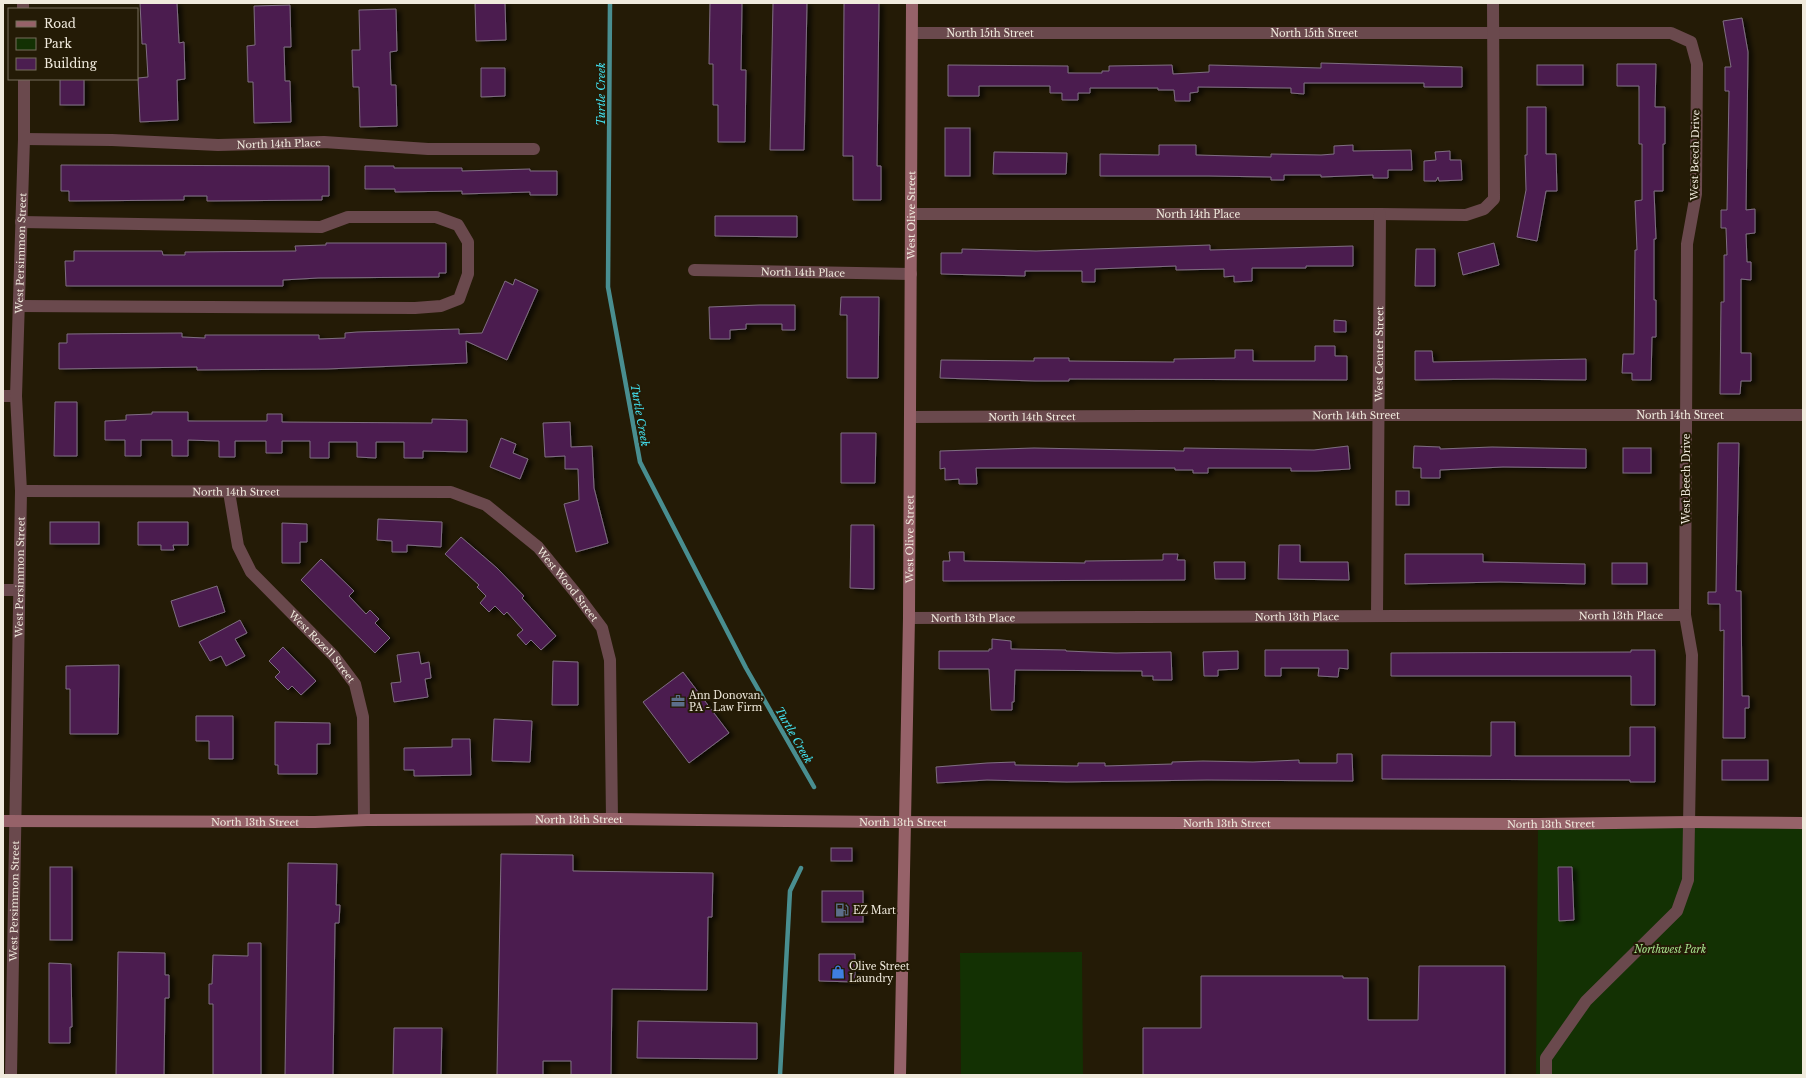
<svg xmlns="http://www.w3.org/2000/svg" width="1806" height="1078" font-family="'Libre Baskerville',serif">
<defs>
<filter id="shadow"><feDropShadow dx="4.5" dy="2.5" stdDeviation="2" flood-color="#0009"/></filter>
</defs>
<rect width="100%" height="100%" fill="#241b06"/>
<g fill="#133103">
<path d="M1538,824H1803V1075H1536Z"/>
<path d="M1082,952L1083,1075H961L960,953Z"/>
</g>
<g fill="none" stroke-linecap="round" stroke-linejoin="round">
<g stroke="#498e90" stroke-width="4.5">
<path d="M610,3L608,287L640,462L746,668L814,787"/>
<path d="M780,1075L790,891L801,868"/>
</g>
</g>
<g fill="#4b1e50" stroke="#7f6d81" filter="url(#shadow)">
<path d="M140,3H177L179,43L184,42L185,79L177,80L178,120L140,122L138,78L148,77L146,44H142Z"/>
<path d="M475,3H505L506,40L476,41Z"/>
<path d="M710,3H742L741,70H746L745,142H718V105H713V64H709Z"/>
<path d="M773,3H807L804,150H770Z"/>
<path d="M844,3H879L877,166H881V200H853V156H843Z"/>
<path d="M290,5L291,47H284L285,81H290L291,122L254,123L253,82H248L247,46L255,45L254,6Z"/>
<path d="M396,9L397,51L390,52L391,85H396L397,126L360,127L359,87H353L352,50H360L359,10Z"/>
<path d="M1742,18L1748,52L1746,210L1755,209V233L1746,234L1747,262H1751V280L1741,279V353H1751V381H1741L1740,394H1720L1721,302H1724V255H1727L1726,228H1721V210H1727L1729,91H1725V67H1731L1723,21Z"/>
<path d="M1321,63L1462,67V87H1424V83H1304V94L1291,93V88L1198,87V92L1190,93V101H1175L1174,90H1158V88H1090V93H1078V100H1062V93H1050V86H979V96H948V65L1068,66V73H1102V71H1109V66L1172,65L1173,74L1209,72V65L1321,68Z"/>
<path d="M1617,64H1656L1655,107H1665V144H1663V191H1654L1656,239H1654V300H1656V337H1652L1651,380H1632V373H1622L1623,354H1634L1635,250H1637L1635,201L1642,200V144H1639V86H1617Z"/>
<rect x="1537" y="65" width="46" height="20"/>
<path d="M481,68H505V96L481,97Z"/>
<rect x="60" y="79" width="24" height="26"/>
<path d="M1527,107H1546V154H1556L1557,191H1546L1537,241L1517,237L1526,190L1525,155H1527Z"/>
<rect x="945" y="128" width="25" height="48"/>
<path d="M1159,145H1196V155L1271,157V154L1321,155L1334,154V146L1353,145V151L1411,150L1412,170H1388V178H1373V175L1321,177V175H1284V180H1271V177L1209,176H1100V154L1159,155Z"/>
<path d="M1450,151V160H1461L1462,180L1439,181L1438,177L1436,181H1424V161L1436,160L1435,152Z"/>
<path d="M994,152L1067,153L1066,174H993Z"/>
<path d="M61,165L329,166V196H322V200L207,201V196H184V200L69,201V191H61Z"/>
<path d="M365,166H394V168H462V171L530,169V171H557V195H530V192L462,194V191L395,192V189H365Z"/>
<path d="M715,216H797V237L715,236Z"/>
<path d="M326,243H446V273H439V277L318,278L283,280V286H66L65,261H74V251H162L163,255H185V252L296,251L295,246L326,245Z"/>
<path d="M1494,243L1499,265L1463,275L1458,253Z"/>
<path d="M1210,245V250L1353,246V266H1306V268H1252V281L1234,282V276L1224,277V269L1176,270V266L1095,269V282H1082V271H1025V276L941,274V253H962V249L1036,251Z"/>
<path d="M1416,249H1435V286H1415Z"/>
<path d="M515,279L538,290L507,360L466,341L467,363L327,369L197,370V367L59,369V343H67V334L182,333V337L205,338V335H319V339L345,338V333L357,332L459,329V334L482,333L505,281L513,285Z"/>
<path d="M841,297H879L878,378H847V315H840Z"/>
<path d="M759,305H795V330H782V324H746V329L730,330V339H710L709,307Z"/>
<path d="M1334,320L1346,321V332H1334Z"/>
<path d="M1315,346H1335V356H1347V380L1069,379V381H1035L940,378L941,360L1034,361V358H1069V361L1174,362V359L1235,358V350H1253V361H1315Z"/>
<path d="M1415,351H1432L1433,362L1586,359V380L1493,379L1415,380Z"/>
<path d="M55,402H77V456H54Z"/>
<path d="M152,412H188V421H267V414H282V422L432,423V419L467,420V452L423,451V458H404V442H376V458L357,457V442H329V458H310V441H282V453H266V441H235V457H219V441L188,440V456H172V440H141V456H125V440H105V421L126,420V415L152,414Z"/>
<path d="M570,422L571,447L592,446L594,488L608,543L576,552L564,504L579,500L578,469H565V456L545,457L543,423Z"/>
<path d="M841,433H876L875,483H841Z"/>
<path d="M501,438L516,444L513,453L528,459L520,479L490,467Z"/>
<path d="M1718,443H1739L1736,591H1741L1742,696H1749V708H1745V738H1723L1724,630L1720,631V604H1708V592H1716Z"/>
<path d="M1348,446L1350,469L1316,471H1291V468H1208V473H1193V470H1175V468H976L977,484H959V479L945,480V468L940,469V451L1034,448L1184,451V448L1314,450Z"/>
<path d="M1414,446L1440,447V449L1492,447L1586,449V468L1503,467L1440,470V478H1421V468H1413Z"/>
<rect x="1623" y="448" width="28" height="25"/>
<rect x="1396" y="491" width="13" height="14"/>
<path d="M378,519L442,522L441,547L407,545V552H392V541L377,540Z"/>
<rect x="50" y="522" width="49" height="22"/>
<path d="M138,522H188V545H173L174,550H161V545H138Z"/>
<path d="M282,523L307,524V542H300V563H282Z"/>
<path d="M851,525H874V589L850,588Z"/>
<path d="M461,537L497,568L524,596L522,598L556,636L541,650L531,640L526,645L517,635L523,630L507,612L504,615L495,606L489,612L480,603L486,596L477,587L479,585L445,554Z"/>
<path d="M1279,545H1300V562H1348L1349,580L1278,579Z"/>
<path d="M949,552H964V561L1085,563V561L1163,560V554H1178L1177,560H1185V580L943,581V561H950Z"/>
<path d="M1405,554H1483V562L1585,564V584L1500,582L1405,584Z"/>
<path d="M321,559L354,591L349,596L366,614L370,610L379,619L375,623L390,638L375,653L301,580Z"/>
<path d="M1214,562H1245V579H1215Z"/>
<rect x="1612" y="563" width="35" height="21"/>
<path d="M217,586L225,612L179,627L171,601Z"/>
<path d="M240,620L247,633L235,639L245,656L226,666L221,656L210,661L199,642Z"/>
<path d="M992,639L1011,641V649L1066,650V651L1116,653L1171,652L1172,680H1153V676H1142V671L1015,670L1014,702H1012V710H991L989,669H939V651H989V649H992Z"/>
<path d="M283,647L316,681L301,695L292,686L288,690L275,677L280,672L269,661Z"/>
<path d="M1265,650H1348V669L1339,668L1338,677L1318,676L1319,668H1281V676H1265Z"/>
<path d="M1631,650H1655V705H1631V676H1391V653L1631,652Z"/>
<path d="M1238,651V669L1218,670V676H1204L1203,652Z"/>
<path d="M419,652L421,664L429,662L431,678L425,679L428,697L394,702L391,683L401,682L397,655Z"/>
<path d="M553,661L578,662V705H552Z"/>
<path d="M119,665L118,734H70V689H66V666Z"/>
<path d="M683,672L729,733L689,763L643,702Z"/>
<path d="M196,716H233V759H209V741H196Z"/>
<path d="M494,719L532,721L530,762L492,761Z"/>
<path d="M275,722L330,723V744H317V774H278V765H275Z"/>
<path d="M1491,722H1515V756H1630V727H1655V782H1630V780L1382,779V755L1491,756Z"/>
<path d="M452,739H470L471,775L414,776V770H404V748L452,747Z"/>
<path d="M1337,754H1352L1353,781L1207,780L1067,782L987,780L937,783L936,767L987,763L1015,762V765L1078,766V763H1105V766L1172,764V762L1203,761L1253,762L1299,760V763H1337Z"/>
<rect x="1722" y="760" width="46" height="20"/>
<rect x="831" y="848" width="21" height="13"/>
<path d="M501,854L573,855V871L713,873L712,917H708L707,990L612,989L611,1075H571V1061H543V1075H497Z"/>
<path d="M288,863L337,864L336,905H340L339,923H335L333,1075H285Z"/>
<rect x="50" y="867" width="22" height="73"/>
<path d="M1558,867H1572L1574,920L1559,921Z"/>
<rect x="822" y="891" width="41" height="31"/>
<path d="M248,943H261V1075H213V1004H209V984H212L213,955L248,956Z"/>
<path d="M118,952L165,953V975H169V998H165L164,1075H116Z"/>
<path d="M819,954H855V982L819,981Z"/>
<path d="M49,963L71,964L72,1027H70V1043H49Z"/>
<path d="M1419,966H1505V1075H1143V1028H1201V976H1343V978H1368V1020H1418Z"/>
<path d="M638,1021L757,1023V1059L637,1058Z"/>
<path d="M394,1028H442L441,1075H393Z"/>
</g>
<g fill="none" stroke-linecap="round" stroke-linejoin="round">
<g stroke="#6a494d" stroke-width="12">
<path d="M23,3V9"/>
<path id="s1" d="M912,33H1671L1691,42L1697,64L1696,194L1687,244L1685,615L1692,655L1688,880L1677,911L1586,1001L1546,1058V1075"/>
<path id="s2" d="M24,139L112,140L218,145L324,142L428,149H534"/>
<path id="s3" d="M911,214H1380L1466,215L1484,209L1494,199L1493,3"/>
<path id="s4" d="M694,270L911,274"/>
<path d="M19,306L415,308L441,306L459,299L468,274V242L458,225L436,217H348L321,227L21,222"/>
<path d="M3,396H16"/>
<path id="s5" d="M910,417L1379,415H1803"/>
<path id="s6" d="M21,491L451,492L486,505L538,547L578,596L602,628L610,660L612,819"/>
<path id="s7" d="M229,492L238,546L251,572L334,656L355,684L363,717L364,820"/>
<path d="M3,590H19"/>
<path id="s8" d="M1377,615L1380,214"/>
<path id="s9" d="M909,618L1685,615"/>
<path id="s10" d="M11,1075L21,491L16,396L24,139V79"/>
</g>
<g stroke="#966269" stroke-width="12">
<path id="s11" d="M3,821L315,822L367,820L612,819L886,822L1538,824L1690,822L1803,823"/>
<path id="s12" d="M900,1075L909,618L912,3"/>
</g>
</g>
<defs>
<g id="office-bare" transform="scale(1.08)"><path d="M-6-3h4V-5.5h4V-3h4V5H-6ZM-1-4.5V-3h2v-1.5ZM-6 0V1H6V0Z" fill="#5c6f8a" stroke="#241b06" stroke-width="2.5" paint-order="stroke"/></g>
<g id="fuel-bare" transform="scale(1.08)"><path d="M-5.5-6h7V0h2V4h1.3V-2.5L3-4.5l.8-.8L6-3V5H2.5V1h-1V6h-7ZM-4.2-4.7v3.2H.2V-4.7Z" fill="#5c6f8a" stroke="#241b06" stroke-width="2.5" paint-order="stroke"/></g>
<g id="shop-bare" transform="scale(1.08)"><path d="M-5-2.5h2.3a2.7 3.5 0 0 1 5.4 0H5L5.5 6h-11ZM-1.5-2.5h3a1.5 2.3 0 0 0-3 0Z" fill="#3f7fe0" stroke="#241b06" stroke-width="2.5" paint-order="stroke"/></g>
</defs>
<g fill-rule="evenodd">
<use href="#office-bare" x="678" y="701"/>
<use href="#fuel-bare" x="842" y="910"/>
<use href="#shop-bare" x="838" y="972"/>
</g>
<g text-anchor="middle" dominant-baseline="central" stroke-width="4" stroke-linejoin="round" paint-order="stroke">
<g font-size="10" fill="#f0eadd" stroke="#241b06">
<text stroke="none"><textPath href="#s1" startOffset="78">North 15th Street</textPath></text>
<text stroke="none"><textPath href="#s1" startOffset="402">North 15th Street</textPath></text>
<text stroke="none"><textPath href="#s2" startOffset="255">North 14th Place</textPath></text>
<text transform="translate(1695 155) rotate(-89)">West Beech Drive</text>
<text stroke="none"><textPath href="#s3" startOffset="287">North 14th Place</textPath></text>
<text stroke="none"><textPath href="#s12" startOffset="860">West Olive Street</textPath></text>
<text stroke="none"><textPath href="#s10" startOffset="822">West Persimmon Street</textPath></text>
<text stroke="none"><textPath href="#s4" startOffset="109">North 14th Place</textPath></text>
<text stroke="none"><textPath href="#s8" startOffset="261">West Center Street</textPath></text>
<text stroke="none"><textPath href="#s5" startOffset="446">North 14th Street</textPath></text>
<text stroke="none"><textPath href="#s5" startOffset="770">North 14th Street</textPath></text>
<text stroke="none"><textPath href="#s5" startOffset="122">North 14th Street</textPath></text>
<text transform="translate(1686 479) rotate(-90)">West Beech Drive</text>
<text stroke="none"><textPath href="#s6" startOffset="215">North 14th Street</textPath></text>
<text stroke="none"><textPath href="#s12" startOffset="536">West Olive Street</textPath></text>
<text stroke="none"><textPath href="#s10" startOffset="498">West Persimmon Street</textPath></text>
<text stroke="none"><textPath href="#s6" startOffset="582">West Wood Street</textPath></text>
<text stroke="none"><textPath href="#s9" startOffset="388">North 13th Place</textPath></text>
<text stroke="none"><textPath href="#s9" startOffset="712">North 13th Place</textPath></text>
<text stroke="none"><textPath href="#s9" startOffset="64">North 13th Place</textPath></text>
<text stroke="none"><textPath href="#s7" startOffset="187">West Rozell Street</textPath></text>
<text stroke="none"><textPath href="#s11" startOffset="576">North 13th Street</textPath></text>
<text stroke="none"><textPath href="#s11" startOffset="252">North 13th Street</textPath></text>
<text stroke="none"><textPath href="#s11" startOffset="900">North 13th Street</textPath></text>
<text stroke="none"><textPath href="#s11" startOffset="1224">North 13th Street</textPath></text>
<text stroke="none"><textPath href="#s11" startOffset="1548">North 13th Street</textPath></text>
<text stroke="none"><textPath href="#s10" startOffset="174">West Persimmon Street</textPath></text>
</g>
<g font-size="10" fill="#f0eadd" stroke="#241b06" text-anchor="start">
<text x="689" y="695">Ann Donovan,<tspan x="689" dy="12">PA - Law Firm</tspan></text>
<text x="853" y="910">EZ Mart</text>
<text x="849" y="966">Olive Street<tspan x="849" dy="12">Laundry</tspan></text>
</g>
<g font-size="10" font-style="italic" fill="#a7e38e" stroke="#241b06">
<text x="1670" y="949">Northwest Park</text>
</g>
<g font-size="11" font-style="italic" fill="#43e3f2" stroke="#241b06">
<text transform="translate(601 94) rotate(-90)">Turtle Creek</text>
<text transform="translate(640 415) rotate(80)">Turtle Creek</text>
<text transform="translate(794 735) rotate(60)">Turtle Creek</text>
</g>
</g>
<rect width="1806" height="1078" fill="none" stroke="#f0eadd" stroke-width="8"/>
<rect x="8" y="8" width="130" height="72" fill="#241b06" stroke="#766e5c"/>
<rect x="16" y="21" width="20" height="6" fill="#966269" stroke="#766e5c"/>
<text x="44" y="28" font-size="12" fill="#f0eadd">Road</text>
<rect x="16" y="38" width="20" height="12" fill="#133103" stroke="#766e5c"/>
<text x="44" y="48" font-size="12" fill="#f0eadd">Park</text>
<rect x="16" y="58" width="20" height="12" fill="#4b1e50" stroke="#766e5c"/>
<text x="44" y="68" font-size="12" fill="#f0eadd">Building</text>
</svg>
